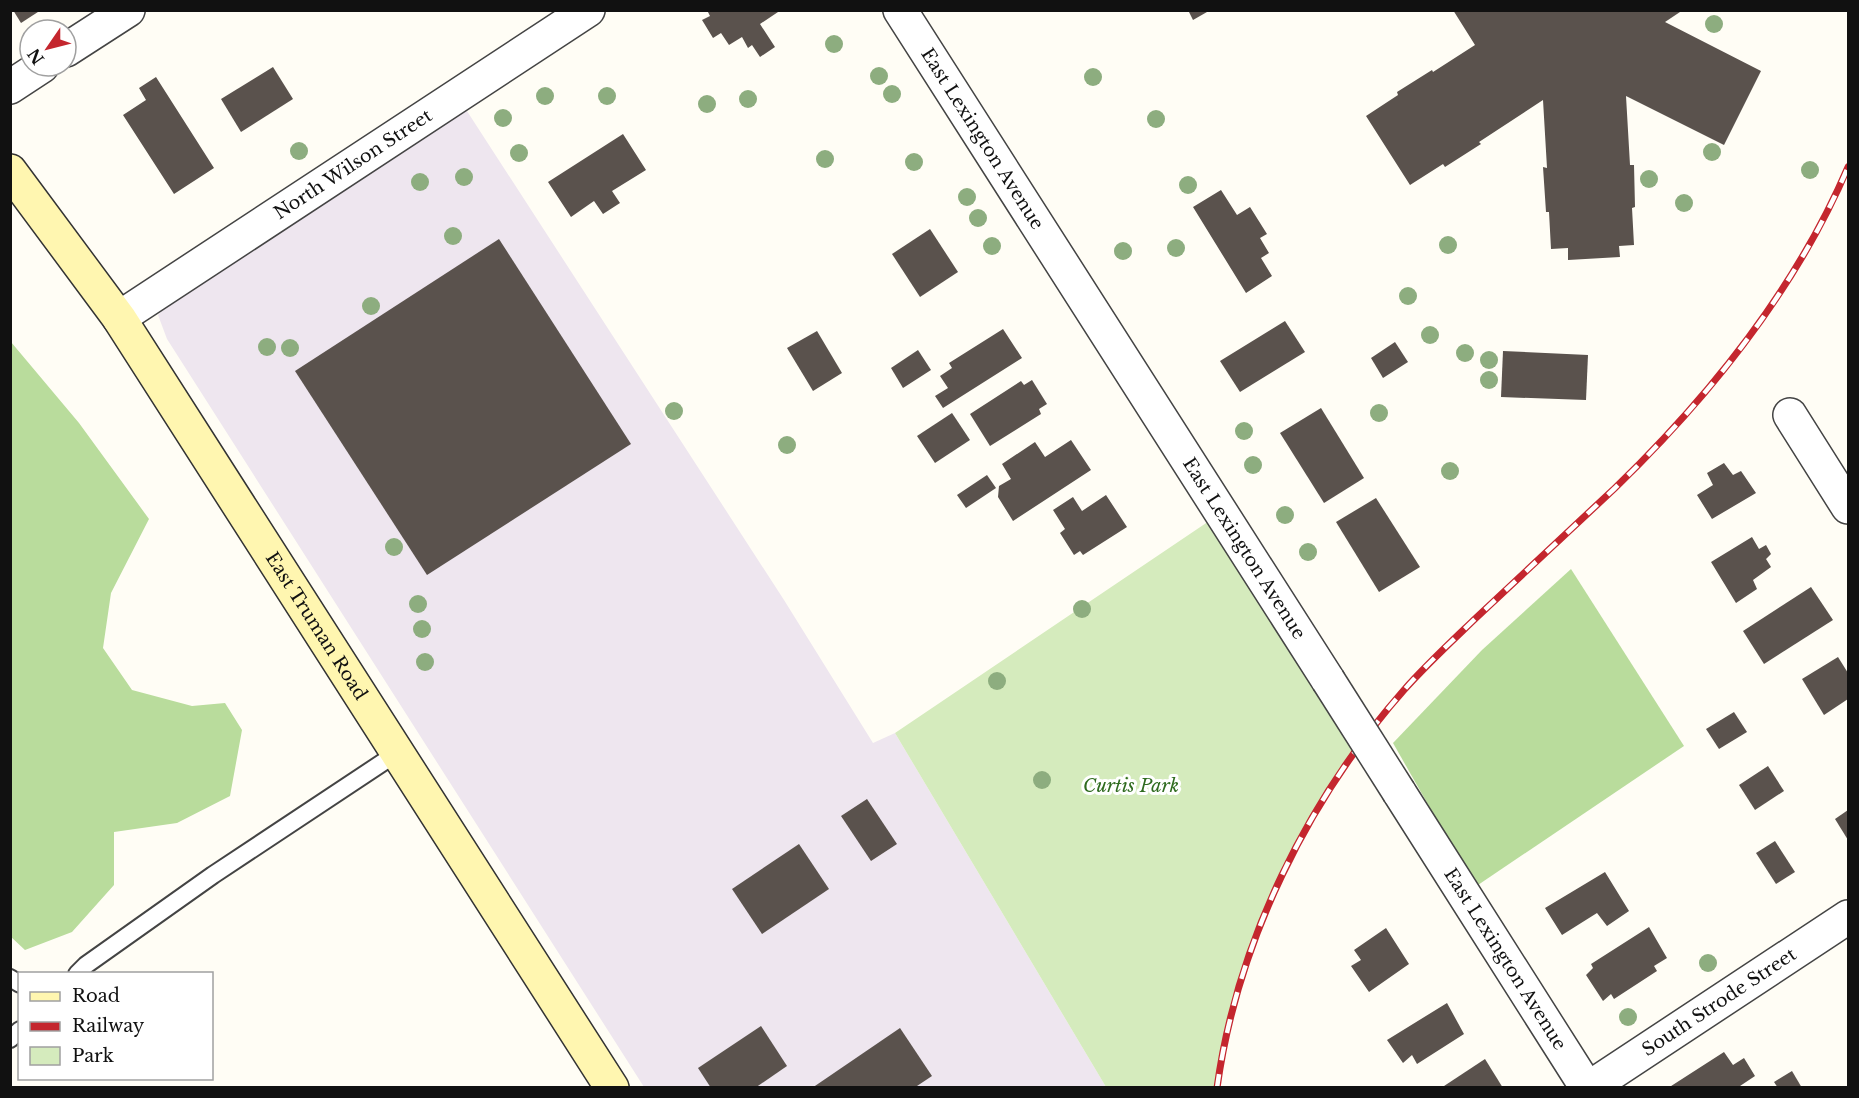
<svg xmlns="http://www.w3.org/2000/svg" width="1859" height="1098" font-family="'Libre Baskerville',serif">
<rect width="100%" height="100%" fill="#fffdf5"/>
<path fill="#eee6ef" d="M465,108L784,600L873,743L895,733L1106,1087H644L167,339L158,315L177,294Z"/>
<path fill="#d5ebbd" d="M1221,513L1364,737L1319,806L1265,910L1236,994L1219,1087H1106L895,733Z"/>
<g fill="#b9dc9c">
<path d="M11,342L79,423L149,519L111,593L103,648L132,690L192,706L225,703L242,730L230,796L177,823L114,832V885L72,932L25,950L10,936Z"/>
<path d="M1571,569L1684,746L1475,887L1393,743L1482,650Z"/>
</g>
<g fill="#5a524d">
<path d="M13,10H41L21,23Z"/>
<path d="M707,10H781L760,24L775,47L760,57L752,45L748,48L742,37L729,45L721,33L713,38L702,20L710,16Z"/>
<path d="M1188,10H1206L1207,12L1193,20Z"/>
<path d="M1453,10H1683L1665,22L1761,71L1724,145L1626,96L1630,165H1634L1635,207L1632,208L1634,245L1619,246L1620,257L1568,260V248L1551,249L1549,212H1546L1543,167L1547,168L1543,100L1479,142L1481,144L1445,167L1443,164L1410,185L1366,116L1398,95L1397,92L1432,70L1433,72L1475,45Z"/>
<path d="M273,67L293,99L241,132L221,99Z"/>
<path d="M156,77L214,168L174,194L123,115L146,100L139,88Z"/>
<path d="M623,134L646,170L612,191L620,203L603,214L594,201L571,217L548,182Z"/>
<path d="M1221,190L1237,215L1250,207L1267,234L1260,238L1269,253L1261,258L1272,276L1246,293L1193,207Z"/>
<path d="M930,229L958,272L920,297L892,254Z"/>
<path d="M499,239L631,444L427,575L295,371Z"/>
<path d="M1285,321L1305,352L1240,392L1220,361Z"/>
<path d="M1003,329L1022,358L943,408L935,396L948,388L940,376L952,368L949,363Z"/>
<path d="M817,331L842,373L813,391L787,348Z"/>
<path d="M1395,342L1408,362L1383,378L1371,358Z"/>
<path d="M918,350L931,370L903,388L891,368Z"/>
<path d="M1503,351L1588,355L1586,400L1501,397Z"/>
<path d="M1032,380L1047,404L1039,409L1041,414L990,446L970,414L1021,381L1024,385Z"/>
<path d="M1321,408L1364,478L1324,503L1280,433Z"/>
<path d="M952,413L970,440L935,463L917,436Z"/>
<path d="M1071,440L1091,470L1013,521L998,497L999,486L1011,479L1002,464L1035,442L1045,457Z"/>
<path d="M1724,463L1733,475L1741,471L1756,493L1712,519L1697,495L1713,485L1707,473Z"/>
<path d="M987,475L996,488L966,508L957,495Z"/>
<path d="M1106,495L1127,527L1083,555L1080,551L1074,555L1060,533L1065,529L1053,510L1073,497L1082,511Z"/>
<path d="M1376,498L1420,567L1379,592L1336,522Z"/>
<path d="M1752,537L1759,549L1766,545L1771,554L1766,559L1771,567L1753,580L1757,589L1736,603L1711,562Z"/>
<path d="M1811,587L1833,620L1764,664L1743,631Z"/>
<path d="M1838,657L1848,673V699L1824,715L1802,679Z"/>
<path d="M1734,712L1747,732L1719,749L1706,729Z"/>
<path d="M1768,766L1784,791L1755,810L1739,785Z"/>
<path d="M867,799L897,844L871,861L841,816Z"/>
<path d="M1848,810V840L1835,819Z"/>
<path d="M1775,841L1795,872L1776,884L1756,853Z"/>
<path d="M799,844L829,889L762,934L732,889Z"/>
<path d="M1605,872L1629,911L1607,926L1597,913L1562,935L1545,908Z"/>
<path d="M1649,927L1667,958L1654,966L1657,971L1614,999L1611,994L1603,1001L1586,975L1593,968L1591,964Z"/>
<path d="M1386,928L1409,964L1369,992L1351,966L1361,960L1354,950Z"/>
<path d="M1447,1003L1464,1034L1417,1064L1412,1055L1403,1063L1387,1040Z"/>
<path d="M761,1026L787,1066L755,1088H711L698,1068Z"/>
<path d="M900,1028L932,1076L914,1088H812Z"/>
<path d="M1724,1052L1733,1065L1744,1058L1755,1076L1737,1088H1668Z"/>
<path d="M1485,1059L1503,1088H1441Z"/>
<path d="M1792,1071L1802,1088H1778L1774,1082Z"/>
</g>
<g fill="none" stroke-linecap="round" stroke-linejoin="round">
<g stroke="#444" stroke-width="20">
<g id="lane">
<path d="M77,974L86,965L213,875L397,753"/>
<path d="M10,978L20,984"/>
<path d="M10,1039L20,1030"/>
</g>
</g>
<g stroke="#444" stroke-width="36">
<g id="street">
<path id="s1" d="M900,10L1328,680"/>
<path d="M66,50L128,10"/>
<path d="M10,87L42,66"/>
<path id="s2" d="M119,318L588,10"/>
<path d="M1790,415L1848,507"/>
<path id="s3" d="M1399,792L1587,1088"/>
<path id="s4" d="M1589,1088L1848,917"/>
</g>
</g>
<g stroke="#333" stroke-width="36">
<g id="secondary">
<path id="s5" d="M10,171L119,318L612,1088"/>
</g>
</g>
<use href="#lane" stroke="#fff" stroke-width="16"/>
<use href="#street" stroke="#fff" stroke-width="33"/>
<use href="#secondary" stroke="#fff6b0" stroke-width="33"/>
<g stroke="#c4262e" stroke-width="7">
<path id="rail" d="M1217,1088C1237,942 1308,799 1404,690C1427,664 1452,641 1477,617C1523,574 1569,531 1615,488C1710,396 1796,289 1848,167"/>
</g>
<use href="#rail" stroke="#fff" stroke-width="4.5" stroke-dasharray="14" stroke-linecap="butt"/>
<g stroke="#444" stroke-width="36" stroke-linecap="butt">
<path id="street-bridge" d="M1328,680L1399,792"/>
</g>
<use href="#street-bridge" stroke="#fff" stroke-width="33"/>
</g>
<g fill="#8dad7f">
<circle cx="1714" cy="24" r="9"/>
<circle cx="834" cy="44" r="9"/>
<circle cx="879" cy="76" r="9"/>
<circle cx="1093" cy="77" r="9"/>
<circle cx="892" cy="94" r="9"/>
<circle cx="545" cy="96" r="9"/>
<circle cx="607" cy="96" r="9"/>
<circle cx="748" cy="99" r="9"/>
<circle cx="707" cy="104" r="9"/>
<circle cx="503" cy="118" r="9"/>
<circle cx="1156" cy="119" r="9"/>
<circle cx="299" cy="151" r="9"/>
<circle cx="1712" cy="152" r="9"/>
<circle cx="519" cy="153" r="9"/>
<circle cx="825" cy="159" r="9"/>
<circle cx="914" cy="162" r="9"/>
<circle cx="1810" cy="170" r="9"/>
<circle cx="464" cy="177" r="9"/>
<circle cx="1649" cy="179" r="9"/>
<circle cx="420" cy="182" r="9"/>
<circle cx="1188" cy="185" r="9"/>
<circle cx="967" cy="197" r="9"/>
<circle cx="1684" cy="203" r="9"/>
<circle cx="978" cy="218" r="9"/>
<circle cx="453" cy="236" r="9"/>
<circle cx="1448" cy="245" r="9"/>
<circle cx="992" cy="246" r="9"/>
<circle cx="1176" cy="248" r="9"/>
<circle cx="1123" cy="251" r="9"/>
<circle cx="1408" cy="296" r="9"/>
<circle cx="371" cy="306" r="9"/>
<circle cx="1430" cy="335" r="9"/>
<circle cx="267" cy="347" r="9"/>
<circle cx="290" cy="348" r="9"/>
<circle cx="1465" cy="353" r="9"/>
<circle cx="1489" cy="360" r="9"/>
<circle cx="1489" cy="380" r="9"/>
<circle cx="674" cy="411" r="9"/>
<circle cx="1379" cy="413" r="9"/>
<circle cx="1244" cy="431" r="9"/>
<circle cx="787" cy="445" r="9"/>
<circle cx="1253" cy="465" r="9"/>
<circle cx="1450" cy="471" r="9"/>
<circle cx="1285" cy="515" r="9"/>
<circle cx="394" cy="547" r="9"/>
<circle cx="1308" cy="552" r="9"/>
<circle cx="418" cy="604" r="9"/>
<circle cx="1082" cy="609" r="9"/>
<circle cx="422" cy="629" r="9"/>
<circle cx="425" cy="662" r="9"/>
<circle cx="997" cy="681" r="9"/>
<circle cx="1042" cy="780" r="9"/>
<circle cx="1708" cy="963" r="9"/>
<circle cx="1628" cy="1017" r="9"/>
</g>
<g text-anchor="middle" dominant-baseline="central" stroke-width="6" stroke-linejoin="round" paint-order="stroke">
<g font-size="18" fill="#111" stroke="#fff">
<text stroke="none"><textPath href="#s1" startOffset="153">East Lexington Avenue</textPath></text>
<text stroke="none"><textPath href="#s2" startOffset="280">North Wilson Street</textPath></text>
<text stroke="none"><textPath href="#s1" startOffset="639">East Lexington Avenue</textPath></text>
<text stroke="none"><textPath href="#s5" startOffset="549">East Truman Road</textPath></text>
<text stroke="none"><textPath href="#s3" startOffset="198">East Lexington Avenue</textPath></text>
<text stroke="none"><textPath href="#s4" startOffset="156">South Strode Street</textPath></text>
</g>
<g font-size="18" font-style="italic" fill="#2f6b1f" stroke="#fff">
<text x="1131" y="786">Curtis Park</text>
</g>
</g>
<rect width="1859" height="1098" fill="none" stroke="#111111" stroke-width="24"/>
<rect x="18" y="972" width="195" height="108" fill="#ffffff" stroke="#a0a0a0" stroke-width="1.5"/>
<rect x="30" y="992" width="30" height="9" fill="#fff6b0" stroke="#a0a0a0" stroke-width="1.5"/>
<text x="72" y="1002" font-size="18" fill="#111111">Road</text>
<rect x="30" y="1022" width="30" height="9" fill="#c4262e" stroke="#a0a0a0" stroke-width="1.5"/>
<text x="72" y="1032" font-size="18" fill="#111111">Railway</text>
<rect x="30" y="1047" width="30" height="18" fill="#d5ebbd" stroke="#a0a0a0" stroke-width="1.5"/>
<text x="72" y="1062" font-size="18" fill="#111111">Park</text>
<g transform="translate(48 48) rotate(235)"><circle r="28" fill="#ffffff" stroke="#a0a0a0" stroke-width="1.5"/>
<path d="M0-4.5L10 22L0 15L-10 22Z" fill="#c4262e"/>
<text y="-9" font-size="16" font-weight="bold" text-anchor="middle" fill="#111111">N</text>
</g>
</svg>
